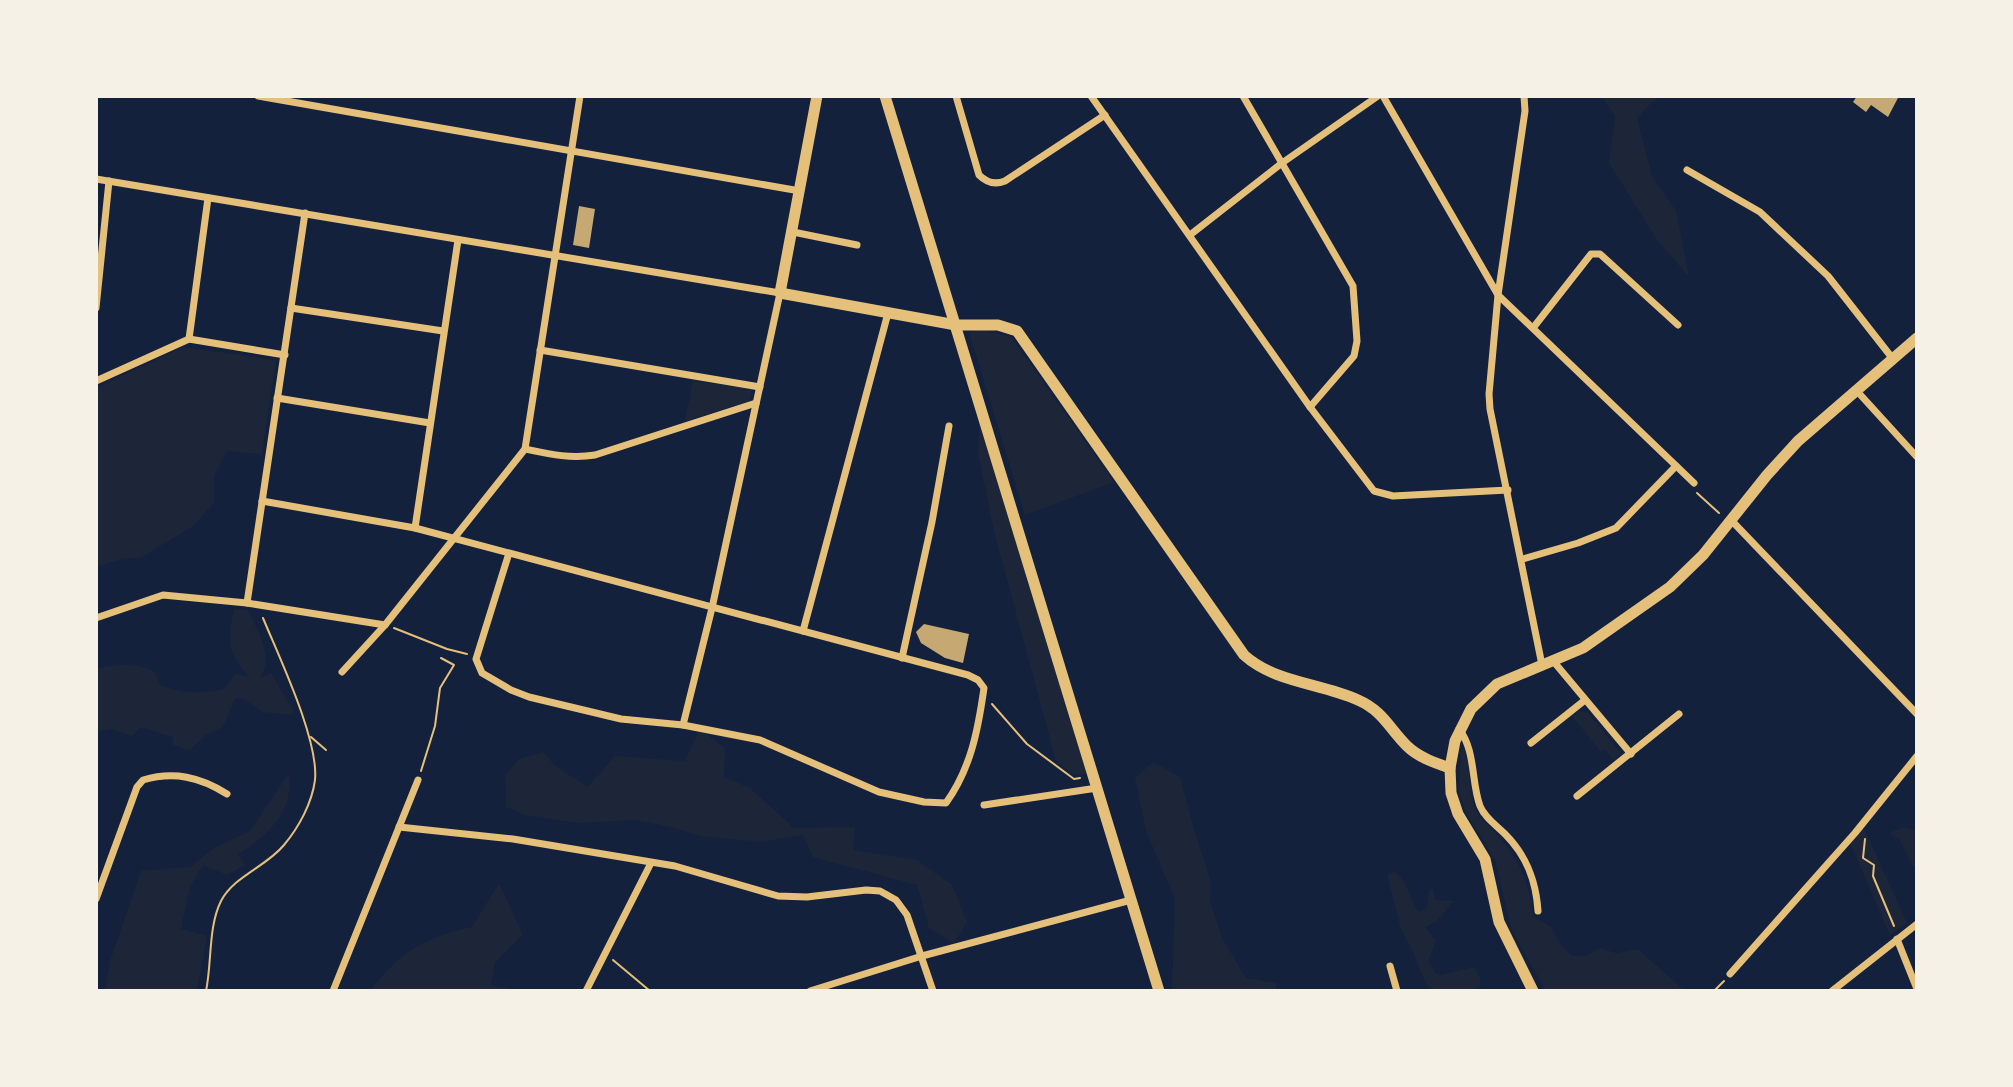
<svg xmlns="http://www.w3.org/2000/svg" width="2013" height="1087" font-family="Ubuntu,sans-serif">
<rect width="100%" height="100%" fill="#14213d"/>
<g fill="#1d2539">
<path d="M1601,96H1658L1637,118L1652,176L1676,211L1689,277L1658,241L1609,163L1615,116Z"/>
<path d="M984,330L1011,337L1114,482L1025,515L969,332Z"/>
<path d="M183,347L276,360L262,454L227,451L214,476V503L193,526L142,557L122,559L96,567V388Z"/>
<path d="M693,381L752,389L749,401L685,421Z"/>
<path d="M980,414L1089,773L1073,775L1056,761L994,531L978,453Z"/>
<path d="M234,609L248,610C257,630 275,658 260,678L271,673L294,712L291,715L262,712L244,699L235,698L223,727L206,735L190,750L173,745V737L141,727L132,736L111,729L96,732V669C116,664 136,662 155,672L160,685C181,694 202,694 224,689L235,674L249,676C226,650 228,643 234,609Z"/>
<path d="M1580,711L1588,713L1621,753L1614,761L1605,749L1601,752L1572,716Z"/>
<path d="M700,729L725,748L724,777L750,788L794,828L855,827L853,850L917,860L952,885L967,922L954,943L929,928L917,885L813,857L803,835L761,842L701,836L671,827L635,820L578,823L525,815L506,807L505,775L519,759L544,752L554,765L588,787L615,756L685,761Z"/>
<path d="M1461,749L1465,750C1472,771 1466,793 1477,812C1482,821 1492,828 1498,836C1522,863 1528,880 1533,916L1551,927L1561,945L1572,956H1585L1600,948L1616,953L1638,949L1685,991H1546L1512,931L1495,860L1465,810L1459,793Z"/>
<path d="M1153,762L1180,777L1194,830L1211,882L1210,901L1222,938L1246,978L1276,983L1277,991H1172L1175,899L1146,831L1135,778Z"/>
<path d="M289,773C295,809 268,837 238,854L245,865L227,875L203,865L190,887L181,929L207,936L197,991H105L110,961L141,871L191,867L212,849L250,831Z"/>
<path d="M1862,824L1907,923L1890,935L1849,840Z"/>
<path d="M1904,827L1917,831V867L1913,866L1899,839L1891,835V832Z"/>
<path d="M1394,871C1409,883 1409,898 1419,912L1427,908L1429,889H1433L1435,900L1453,901L1437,921L1425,927L1436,941L1428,960L1435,973L1440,975L1474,967L1480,978L1481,987L1469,991H1436L1426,984L1411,947L1401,929L1387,875Z"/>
<path d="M499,883L523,935L495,962L491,985L522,991H369C403,951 420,939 472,927Z"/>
</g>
<g fill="#c6a872">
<path d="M1857,96H1899L1888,117L1871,105L1866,112L1853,102Z"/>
<path d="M579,206L595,209L589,248L573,245Z"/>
<path d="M924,624L969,634L963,663L945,658L921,643L916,632Z"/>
</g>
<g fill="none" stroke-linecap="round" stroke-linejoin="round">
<g stroke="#e5c07b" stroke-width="2">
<path d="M1697,493L1719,513"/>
<path d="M394,628L447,649L467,654"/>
<path d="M992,704L1027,744L1074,779L1080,778"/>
<path d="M311,737L326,750"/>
<path d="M421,771L435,726L440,688L454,665L441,658"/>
<path d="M1865,839L1863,858L1874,865L1873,876L1894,926"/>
<path d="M613,960L650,991"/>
<path d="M206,991C212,963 208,927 221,901C234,876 266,867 284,845C299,827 312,803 315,780C319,740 279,657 263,618"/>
<path d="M1714,991L1724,981"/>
</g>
<g stroke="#e5c07b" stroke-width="7">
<path d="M258,96L800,191"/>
<path d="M956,96L979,175C987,183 995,185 1005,181L1105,115"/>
<path d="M1091,96L1310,407L1374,491L1393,496L1508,490"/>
<path d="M1243,96L1353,286L1357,341L1354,356L1310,407"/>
<path d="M1383,96L1498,295L1694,483"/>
<path d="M1524,96L1525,111L1498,295L1489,394L1490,409L1542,665"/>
<path d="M1687,170L1760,212L1828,276L1893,359"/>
<path d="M96,179L780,293L712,608L683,725"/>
<path d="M793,232L857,245"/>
<path d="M1190,235L1282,163L1378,96"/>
<path d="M96,308L109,181"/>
<path d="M291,308L443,331"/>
<path d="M1533,328L1591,254H1600L1678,325"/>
<path d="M189,339L208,198"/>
<path d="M540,350L760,387"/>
<path d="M96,381L189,339L285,355"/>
<path d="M1856,390L1917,457"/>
<path d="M277,398L430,423"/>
<path d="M525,449C549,454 570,459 595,455L756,403"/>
<path d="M262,501L415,528L968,675L978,680L984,688C978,730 971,768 946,803L924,802L879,792L760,740L683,725L621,719L529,697L511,690L482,673L476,659L509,553"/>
<path d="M1731,520L1917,714"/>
<path d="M415,528L458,240"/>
<path d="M1523,559L1578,543L1616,528L1676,466"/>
<path d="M247,603L305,213"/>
<path d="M96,618L163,595L247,603L385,625"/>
<path d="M803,631L888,313"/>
<path d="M902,658L932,522L949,426"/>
<path d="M1554,662L1631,754"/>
<path d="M342,672L385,625L525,449L580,96"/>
<path d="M1459,729C1476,751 1471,782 1480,806C1485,818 1496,825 1505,834C1527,856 1536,881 1538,911"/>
<path d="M1531,743L1585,700"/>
<path d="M1577,796L1679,714"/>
<path d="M984,805L1097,788"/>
<path d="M399,827L513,839L675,866L778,896L807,897L866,890L880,891L896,900L907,915L933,991"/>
<path d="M96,899L137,787L143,780C174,771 200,777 227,794"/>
<path d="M1897,939L1917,989"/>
<path d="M1390,966L1397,991"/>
<path d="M1730,974L1855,833L1917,756"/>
<path d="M333,991L418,780"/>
<path d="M586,991L651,863"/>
<path d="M810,991L922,956L1131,900"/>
<path d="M1832,991L1917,924"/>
</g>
<g stroke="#e5c07b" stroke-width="11">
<path d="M817,96L780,293L956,325H998L1017,331L1244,655C1275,683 1321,683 1358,700C1383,711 1389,728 1407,746C1418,757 1435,763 1450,768"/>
<path d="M885,96L1159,991"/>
<path d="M1533,991L1499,922L1485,859L1458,814L1451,793L1450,768L1455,741L1471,709L1497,684L1583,648L1670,587L1703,555L1767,475L1798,441L1917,338"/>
</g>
</g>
<rect width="2013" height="1087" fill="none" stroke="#f6f1e7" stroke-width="196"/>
</svg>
